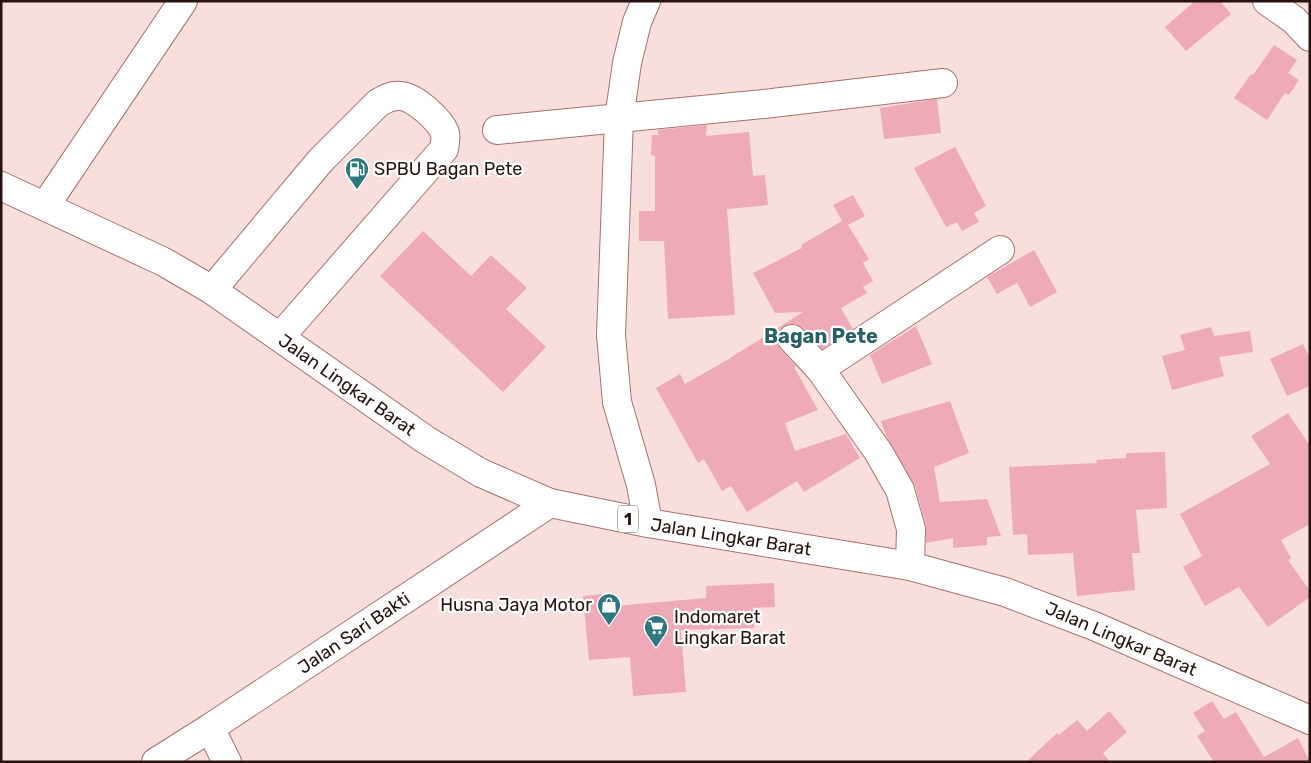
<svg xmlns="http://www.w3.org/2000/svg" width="1311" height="763" font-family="Rubik,sans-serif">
<rect width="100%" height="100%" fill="#f8dedc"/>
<g fill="#efaaba">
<path d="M1195,1H1220L1231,14L1186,51L1165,27Z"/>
<path d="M1274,45L1297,60L1288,73L1299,80L1289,95L1285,93L1267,120L1234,98L1251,74L1253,75Z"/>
<path d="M937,99L941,133L884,139L880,108Z"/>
<path d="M707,125L706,136L749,132L753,176L765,175L768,205L727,209L735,315L668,319L664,241H639V211H655V156L651,155L652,135H658V130Z"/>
<path d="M955,147L986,206L974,213L979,222L962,231L957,222L946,227L914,168Z"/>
<path d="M853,195L865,216L848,225L869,259L863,263L873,281L863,287L867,293L841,308L853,329L822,349L803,328L796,324H789L781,328L777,335V342L781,350L796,366L794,367L818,410L785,423L795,451L846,434L860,458L804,492L797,481L747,512L731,486L722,491L704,459L698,463L656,388L680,374L685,384L727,360L803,312L775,313L753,273L802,248L801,245L842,221L833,205Z"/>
<path d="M423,231L471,276L491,255L527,288L506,309L546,347L503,392L380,276Z"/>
<path d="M1034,250L1057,292L1030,307L1017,283L997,294L987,277Z"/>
<path d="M916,326L932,364L882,384L870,355Z"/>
<path d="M1211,327L1214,336L1250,331L1253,352L1219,357L1224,376L1172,390L1162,356L1185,350L1180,335Z"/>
<path d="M1303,344L1310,358V386L1287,396L1270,359Z"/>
<path d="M950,401L969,453L934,467L940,502L987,499L1001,536L987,537V545L953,548V538L926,543V525L915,486L886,436L881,421Z"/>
<path d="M1288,413L1310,446V524L1281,540L1291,558L1288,560L1310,591V597L1268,627L1239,587L1205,606L1183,567L1202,556L1180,514L1270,464L1251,436Z"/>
<path d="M1165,452L1167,508L1136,510L1140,553H1132L1135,590L1077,596L1073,553L1028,555L1027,534L1013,535L1009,467L1097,463L1096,460L1126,458V453Z"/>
<path d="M774,583L775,607L753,608L754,628L681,630L686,692L633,696L630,657L589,660L583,596L614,593L615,606L706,598V586Z"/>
<path d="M1212,701L1224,719L1236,712L1264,757L1298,738L1310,762H1214L1197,736L1205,731L1193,713Z"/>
<path d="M1109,711L1127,732L1103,753L1110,762H1026L1057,733L1059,735L1077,720L1087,731Z"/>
</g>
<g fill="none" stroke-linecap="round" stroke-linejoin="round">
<g stroke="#a8716d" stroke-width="30">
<g id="minor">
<path d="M646,1L637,22L627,63L619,119L611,335L617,402L641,485L648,523"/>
<path d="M1267,1L1294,20L1310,37"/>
<path d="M497,130L764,104L943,83"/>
<path d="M45,206L183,1"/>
<path d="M212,290L321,160L378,103C385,99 391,95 400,96C414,96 440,120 445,133C446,138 445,144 444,149L280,337"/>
<path d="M792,339L820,369L879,453L900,490L911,529L910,566"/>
<path d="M820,369L1000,250"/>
<path d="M210,728L227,762"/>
</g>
</g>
<g stroke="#a8716d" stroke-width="30">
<path id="major" d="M156,762L210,728L550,503"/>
</g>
<g stroke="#a8716d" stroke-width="30">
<path id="highway" d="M1,186L164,262L212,290L426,440L481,473L550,503L648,523L910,566L1005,592L1094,626L1310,720"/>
</g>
<use href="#minor" stroke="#fff" stroke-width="28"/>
<use href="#major" stroke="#fff" stroke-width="28"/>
<use href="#highway" stroke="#fff" stroke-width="28"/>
</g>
<defs>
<g id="fuel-pin" transform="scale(1.25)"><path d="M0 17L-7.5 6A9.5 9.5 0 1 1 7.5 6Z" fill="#2e777e" stroke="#fff"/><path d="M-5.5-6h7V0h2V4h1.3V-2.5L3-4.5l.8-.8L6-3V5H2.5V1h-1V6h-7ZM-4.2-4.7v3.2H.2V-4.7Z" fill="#fff"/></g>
<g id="shop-pin" transform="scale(1.25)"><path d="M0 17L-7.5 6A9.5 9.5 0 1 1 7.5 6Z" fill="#2e777e" stroke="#fff"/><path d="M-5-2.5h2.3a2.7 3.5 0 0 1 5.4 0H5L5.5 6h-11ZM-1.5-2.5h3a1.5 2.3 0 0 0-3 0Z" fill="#fff"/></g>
<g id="supermarket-pin" transform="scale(1.25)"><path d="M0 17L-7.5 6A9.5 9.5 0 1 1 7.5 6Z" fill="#2e777e" stroke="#fff"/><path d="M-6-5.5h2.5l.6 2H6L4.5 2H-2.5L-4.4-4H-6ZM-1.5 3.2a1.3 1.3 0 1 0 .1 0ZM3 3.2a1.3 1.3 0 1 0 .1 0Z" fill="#fff"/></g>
</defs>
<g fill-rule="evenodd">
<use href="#fuel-pin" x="357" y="169"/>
<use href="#shop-pin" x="609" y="605"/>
<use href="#supermarket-pin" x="656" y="627"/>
</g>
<g text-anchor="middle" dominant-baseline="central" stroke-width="4.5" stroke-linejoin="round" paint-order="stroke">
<rect fill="#fff" stroke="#685a58" stroke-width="1" x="618" y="505.5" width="20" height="27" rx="4"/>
<g font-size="16" font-weight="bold" fill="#281311">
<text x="628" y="519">1</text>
</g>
<g font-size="18" fill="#281311" stroke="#fff" text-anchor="start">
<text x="374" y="169">SPBU Bagan Pete</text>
<text x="592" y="605" text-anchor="end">Husna Jaya Motor</text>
<text x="674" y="617">Indomaret<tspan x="674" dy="21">Lingkar Barat</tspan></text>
</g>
<g font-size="18" fill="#281311" stroke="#fff">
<text transform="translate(347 385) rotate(35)">Jalan Lingkar Barat</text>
<text transform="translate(731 537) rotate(9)">Jalan Lingkar Barat</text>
<text transform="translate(354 633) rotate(-34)">Jalan Sari Bakti</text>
<text transform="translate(1121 639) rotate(23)">Jalan Lingkar Barat</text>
</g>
<g font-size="20" font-weight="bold" fill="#276066" stroke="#fff">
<text x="821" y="336">Bagan Pete</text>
</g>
</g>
<rect width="1311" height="763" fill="none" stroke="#281311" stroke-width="5"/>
</svg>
